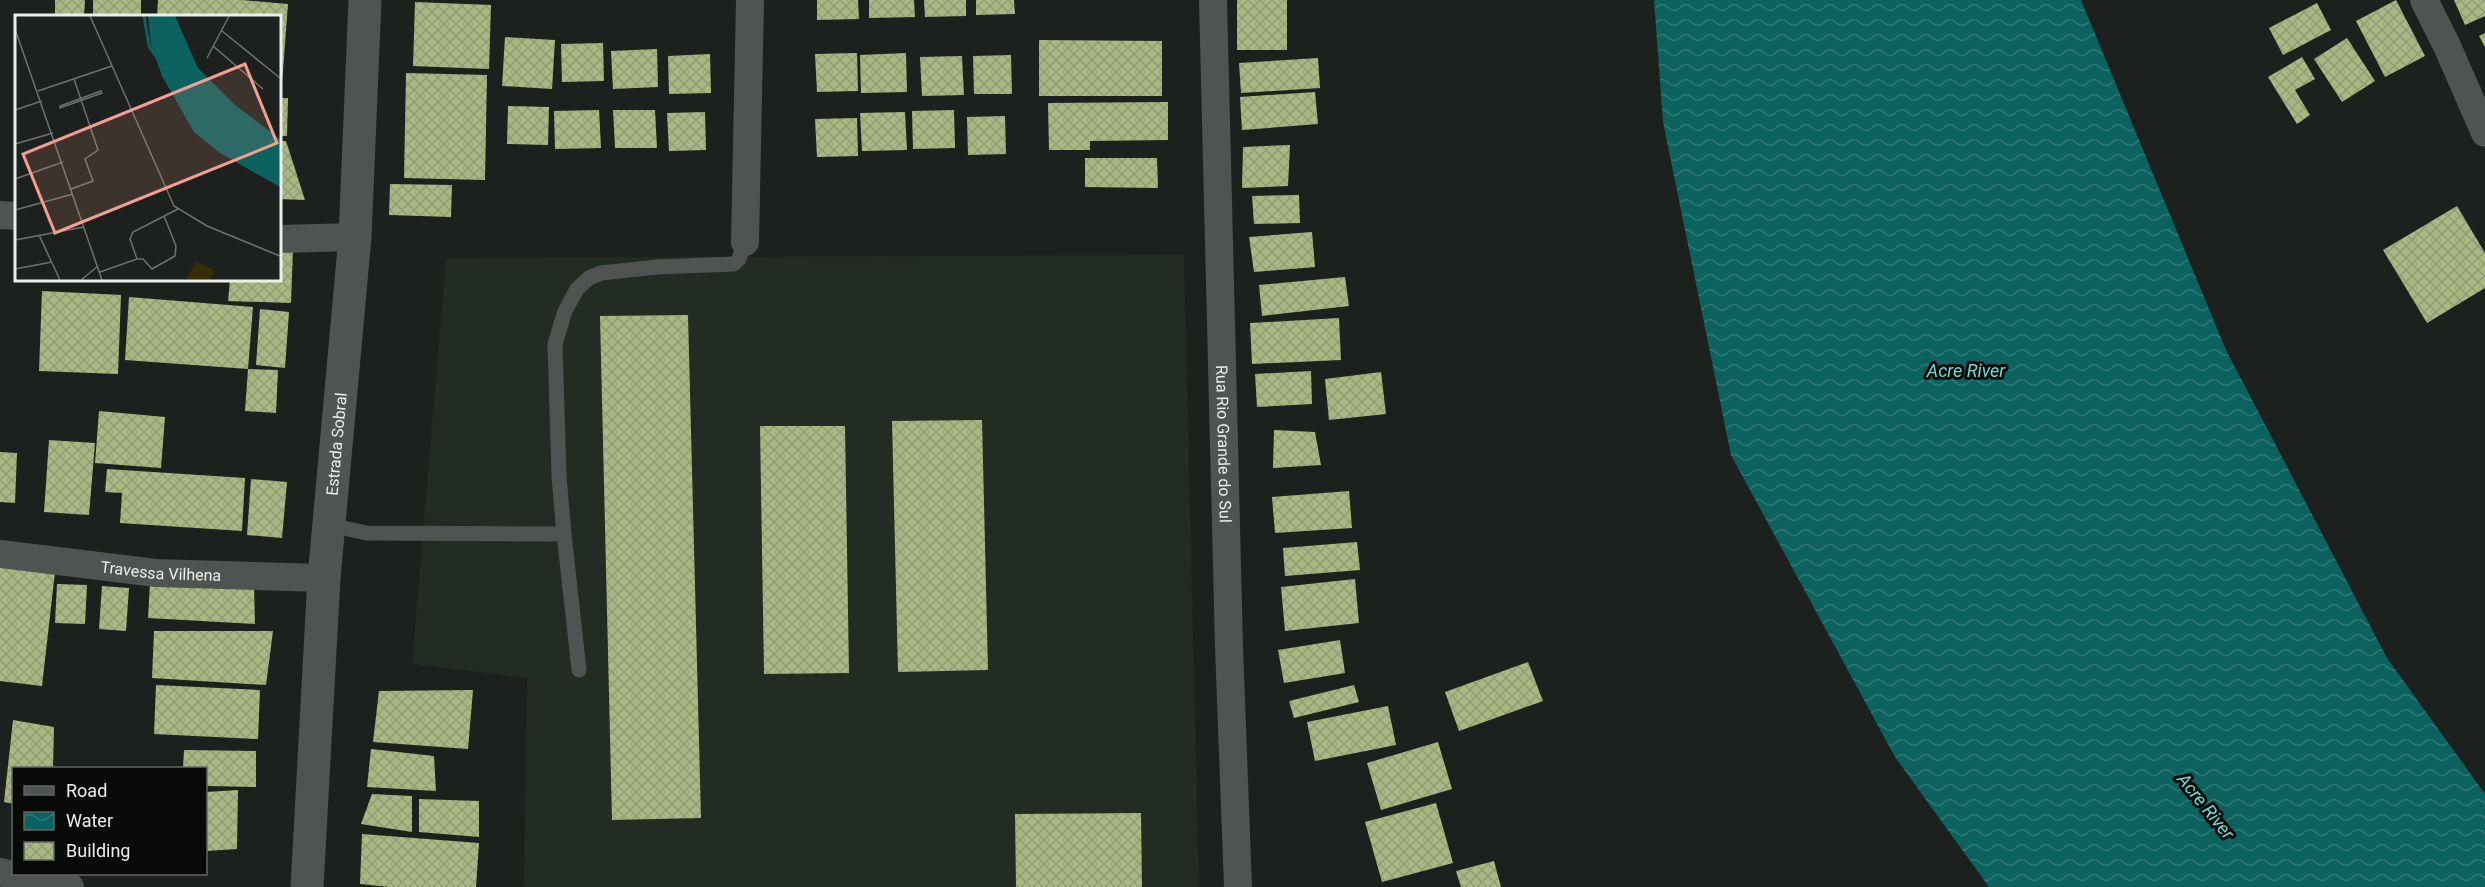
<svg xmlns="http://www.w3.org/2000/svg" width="2485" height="887" font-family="Roboto,sans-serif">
<defs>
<pattern id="water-waves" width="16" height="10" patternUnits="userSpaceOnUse" patternTransform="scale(1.5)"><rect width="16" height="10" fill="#0b625f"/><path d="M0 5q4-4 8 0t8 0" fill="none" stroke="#2f7976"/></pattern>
<pattern id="building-cross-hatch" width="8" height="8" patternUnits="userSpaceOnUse" patternTransform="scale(1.5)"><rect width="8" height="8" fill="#a9b883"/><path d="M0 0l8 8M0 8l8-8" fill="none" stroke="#909c74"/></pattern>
</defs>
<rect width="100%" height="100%" fill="#1d211d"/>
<path fill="#232c23" d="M1184,255L1199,887H524L527,678L412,664L446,258Z"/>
<path fill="url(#water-waves)" d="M1654,0H2081L2226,350L2387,658L2485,794V887H1989L1895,757L1731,455L1663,122Z"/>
<g fill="url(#building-cross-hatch)">
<path d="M55,0H85L84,16H55Z"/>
<rect x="93" y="0" width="48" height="16"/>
<path d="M158,0H241L288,4L281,97L279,16H157Z"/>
<path d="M817,0H858L859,19L817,20Z"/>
<path d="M869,0H914L915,17L869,18Z"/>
<path d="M924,0H966V16L925,17Z"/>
<path d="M976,0H1014L1015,14L976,15Z"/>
<rect x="1237" y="0" width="50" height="50"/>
<path d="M2396,0L2425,56L2385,77L2356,21Z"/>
<path d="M2454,0H2485V16L2465,25Z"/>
<path d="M415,2L491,5L489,69L413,66Z"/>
<path d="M2317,3L2331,30L2283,55L2269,28Z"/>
<path d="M2485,33V47L2479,36Z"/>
<path d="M505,37L555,40L552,89L502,86Z"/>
<path d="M2347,38L2375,81L2342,102L2314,59Z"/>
<path d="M1039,40L1162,41V96H1039Z"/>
<path d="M603,43L604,81L562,82L561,44Z"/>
<path d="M657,49L658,87L613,89L611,51Z"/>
<path d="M857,53L858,91L817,92L815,54Z"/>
<path d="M906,53L907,92L861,93L860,55Z"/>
<path d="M710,54L711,93L669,94L668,56Z"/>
<path d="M1011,55L1012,94H974L973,56Z"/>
<path d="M962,56L964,95L922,96L920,57Z"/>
<path d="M2302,57L2315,79L2295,90L2310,115L2297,124L2268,77Z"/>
<path d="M1318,58L1320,88L1241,93L1239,63Z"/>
<path d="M406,73L487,75L485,180L404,178Z"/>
<path d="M1315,92L1318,124L1242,130L1240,97Z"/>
<path d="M279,98H288L287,136H279Z"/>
<path d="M1168,102V140L1090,141V150H1049L1048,103Z"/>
<path d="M508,106L549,107L548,145L507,144Z"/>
<path d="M599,110L601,148L555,149L554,111Z"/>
<path d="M613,110H655L657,148H615Z"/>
<path d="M954,110L955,148L913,149L912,111Z"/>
<path d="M705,112L706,150L669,151L667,113Z"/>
<path d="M905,112L907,150L862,151L860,113Z"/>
<path d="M1005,116L1006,154L968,155L967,117Z"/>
<path d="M857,118L858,156L817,157L815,119Z"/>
<path d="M279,141H286L305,200L279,199Z"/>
<path d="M1290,145L1288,186L1242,188L1243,147Z"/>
<path d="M1085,158H1157L1158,188L1085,187Z"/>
<path d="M390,184L452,185L451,217L389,215Z"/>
<path d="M1299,195L1300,223L1254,224L1252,196Z"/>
<path d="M2457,206L2485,253V288L2427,323L2383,250Z"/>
<path d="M1312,232L1315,267L1254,272L1249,237Z"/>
<path d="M279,249L293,250L291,303L228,301L230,279H279Z"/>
<path d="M1345,277L1349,306L1262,316L1259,285Z"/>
<path d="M42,291L121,295L118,374L39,371Z"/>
<path d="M129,297L253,307L248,369L278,370L276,413L245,411L248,369L125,360Z"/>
<path d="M260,309L289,312L285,368L256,365Z"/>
<path d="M688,315L701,818L612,820L600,316Z"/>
<path d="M1339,318L1341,360L1252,364L1250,323Z"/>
<path d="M1311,371L1312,404L1257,407L1255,374Z"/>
<path d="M1381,372L1386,414L1329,420L1325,379Z"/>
<path d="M99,411L165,417L161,468L95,463Z"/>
<path d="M982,420L988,670L898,672L892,421Z"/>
<path d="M760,426H845L849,673L764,674Z"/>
<path d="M1274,430L1315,432L1321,465L1273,468Z"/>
<path d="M49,440L95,443L89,515L44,512Z"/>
<path d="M0,452L17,453L15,503L0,502Z"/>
<path d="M107,469L245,478L242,531L120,523L122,493L105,492Z"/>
<path d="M251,479L287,482L282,538L247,535Z"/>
<path d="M1349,491L1352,528L1275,533L1272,497Z"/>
<path d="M1357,542L1360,570L1285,576L1283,548Z"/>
<path d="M0,566L55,572L42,686L0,681Z"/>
<path d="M1355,579L1359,623L1285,631L1281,587Z"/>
<path d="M57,584L87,585L85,624L55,623Z"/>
<path d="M150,584H254L255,624L148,618Z"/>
<path d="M102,586L129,588L126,631L99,629Z"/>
<path d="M154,631H273L266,685L152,678Z"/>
<path d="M1340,640L1345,673L1284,683L1278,650Z"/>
<path d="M1528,662L1543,701L1459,731L1445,692Z"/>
<path d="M156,685L260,690L258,739L154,734Z"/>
<path d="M1354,685L1359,702L1294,718L1289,701Z"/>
<path d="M473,690L468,749L373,742L379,691Z"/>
<path d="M1388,706L1396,745L1315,761L1307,722Z"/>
<path d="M13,720L54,727L53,768H14V804L4,802Z"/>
<path d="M1438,742L1452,789L1381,810L1367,763Z"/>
<path d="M371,749L434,756L436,791L367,787Z"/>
<path d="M184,750L256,751V787L206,786V768H183Z"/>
<path d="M238,790L237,849L206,851V792Z"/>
<path d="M372,794L412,796V832L361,824Z"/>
<path d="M419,799L479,801V837L419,832Z"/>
<path d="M1436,803L1453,863L1382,882L1365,822Z"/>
<path d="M1141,813L1142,887H1016L1015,814Z"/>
<path d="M362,834L479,843L476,887H389L360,884Z"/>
<path d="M1494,861L1501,887H1461L1456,871Z"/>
</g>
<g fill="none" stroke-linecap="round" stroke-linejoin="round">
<g stroke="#4f5351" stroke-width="15">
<path d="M329,525L367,533L564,534L559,476L555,344L565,311L577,289L589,278L601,273L657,267L734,264L739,259L745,242"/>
<path d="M564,534L579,670"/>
</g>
<g stroke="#4f5351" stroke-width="28">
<path id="s1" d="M1213,0L1229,647L1238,887"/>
<path d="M2424,0L2447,46L2485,133"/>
<path d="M0,215L16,216"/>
<path d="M279,239L355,237"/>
<path d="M745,242L750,0"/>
<path id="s2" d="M0,554L156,573L324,578"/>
<path d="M0,872L70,887"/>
</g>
<path stroke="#4f5351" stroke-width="33" id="s3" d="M307,887L324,578L355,237L365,0"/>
</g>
<g text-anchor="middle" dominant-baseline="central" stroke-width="6" stroke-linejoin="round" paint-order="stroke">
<g font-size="16" fill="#ebeeea" stroke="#080a08">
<text stroke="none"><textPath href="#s3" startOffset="444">Estrada Sobral</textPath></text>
<text stroke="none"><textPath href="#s1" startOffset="444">Rua Rio Grande do Sul</textPath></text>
<text stroke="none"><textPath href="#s2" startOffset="162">Travessa Vilhena</textPath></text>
</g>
<g font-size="18" font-style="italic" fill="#6cded7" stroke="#080a08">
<text x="1966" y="370">Acre River</text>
<text transform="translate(2206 806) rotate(51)">Acre River</text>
</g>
</g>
<g transform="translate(15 15)">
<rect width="266" height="266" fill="#1d211d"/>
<path d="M181,246L200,255L195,265H171Z" fill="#342d05"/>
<path d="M133,1H160L183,53L220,90L265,124V172L205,138L179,117L147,61L136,30Z" fill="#0b625f"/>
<path fill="none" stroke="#0b625f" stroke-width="3" d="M129,1L134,31L142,43"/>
<path fill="none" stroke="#6f736f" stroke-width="1.5" d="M75,1L159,191L192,211L265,241M0,14L87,265M207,16L265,63M198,31L248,74M192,43L214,1M23,76L97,51M86,76L87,78L45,93V91ZM0,95L27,86M0,129L38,118M0,164L48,147M56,174L78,166L70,144L83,135L59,64M0,195L58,179M24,220L45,265M0,225L69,212M122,244H128L137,254L160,241L161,231L149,201M0,254L37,247M85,257L122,244L115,224L118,217L163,194M66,265L83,251"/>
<path fill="#f59d8f" fill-opacity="0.15" stroke="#f59d8f" stroke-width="3" d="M230,49L262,128L40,218L8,139Z"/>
<rect width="266" height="266" fill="none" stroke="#ebeeea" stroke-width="3"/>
</g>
<rect x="12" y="767" width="195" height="108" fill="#080a08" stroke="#636562" stroke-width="1.5"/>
<rect x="24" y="786" width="30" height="9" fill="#4f5351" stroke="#636562" stroke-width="1.5"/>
<text x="66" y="797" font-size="18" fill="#ebeeea">Road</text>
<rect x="24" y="812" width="30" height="18" fill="url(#water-waves)" stroke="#636562" stroke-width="1.5"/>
<text x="66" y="827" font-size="18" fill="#ebeeea">Water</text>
<rect x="24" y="842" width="30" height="18" fill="url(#building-cross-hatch)" stroke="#636562" stroke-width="1.5"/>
<text x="66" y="857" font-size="18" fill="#ebeeea">Building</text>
</svg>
